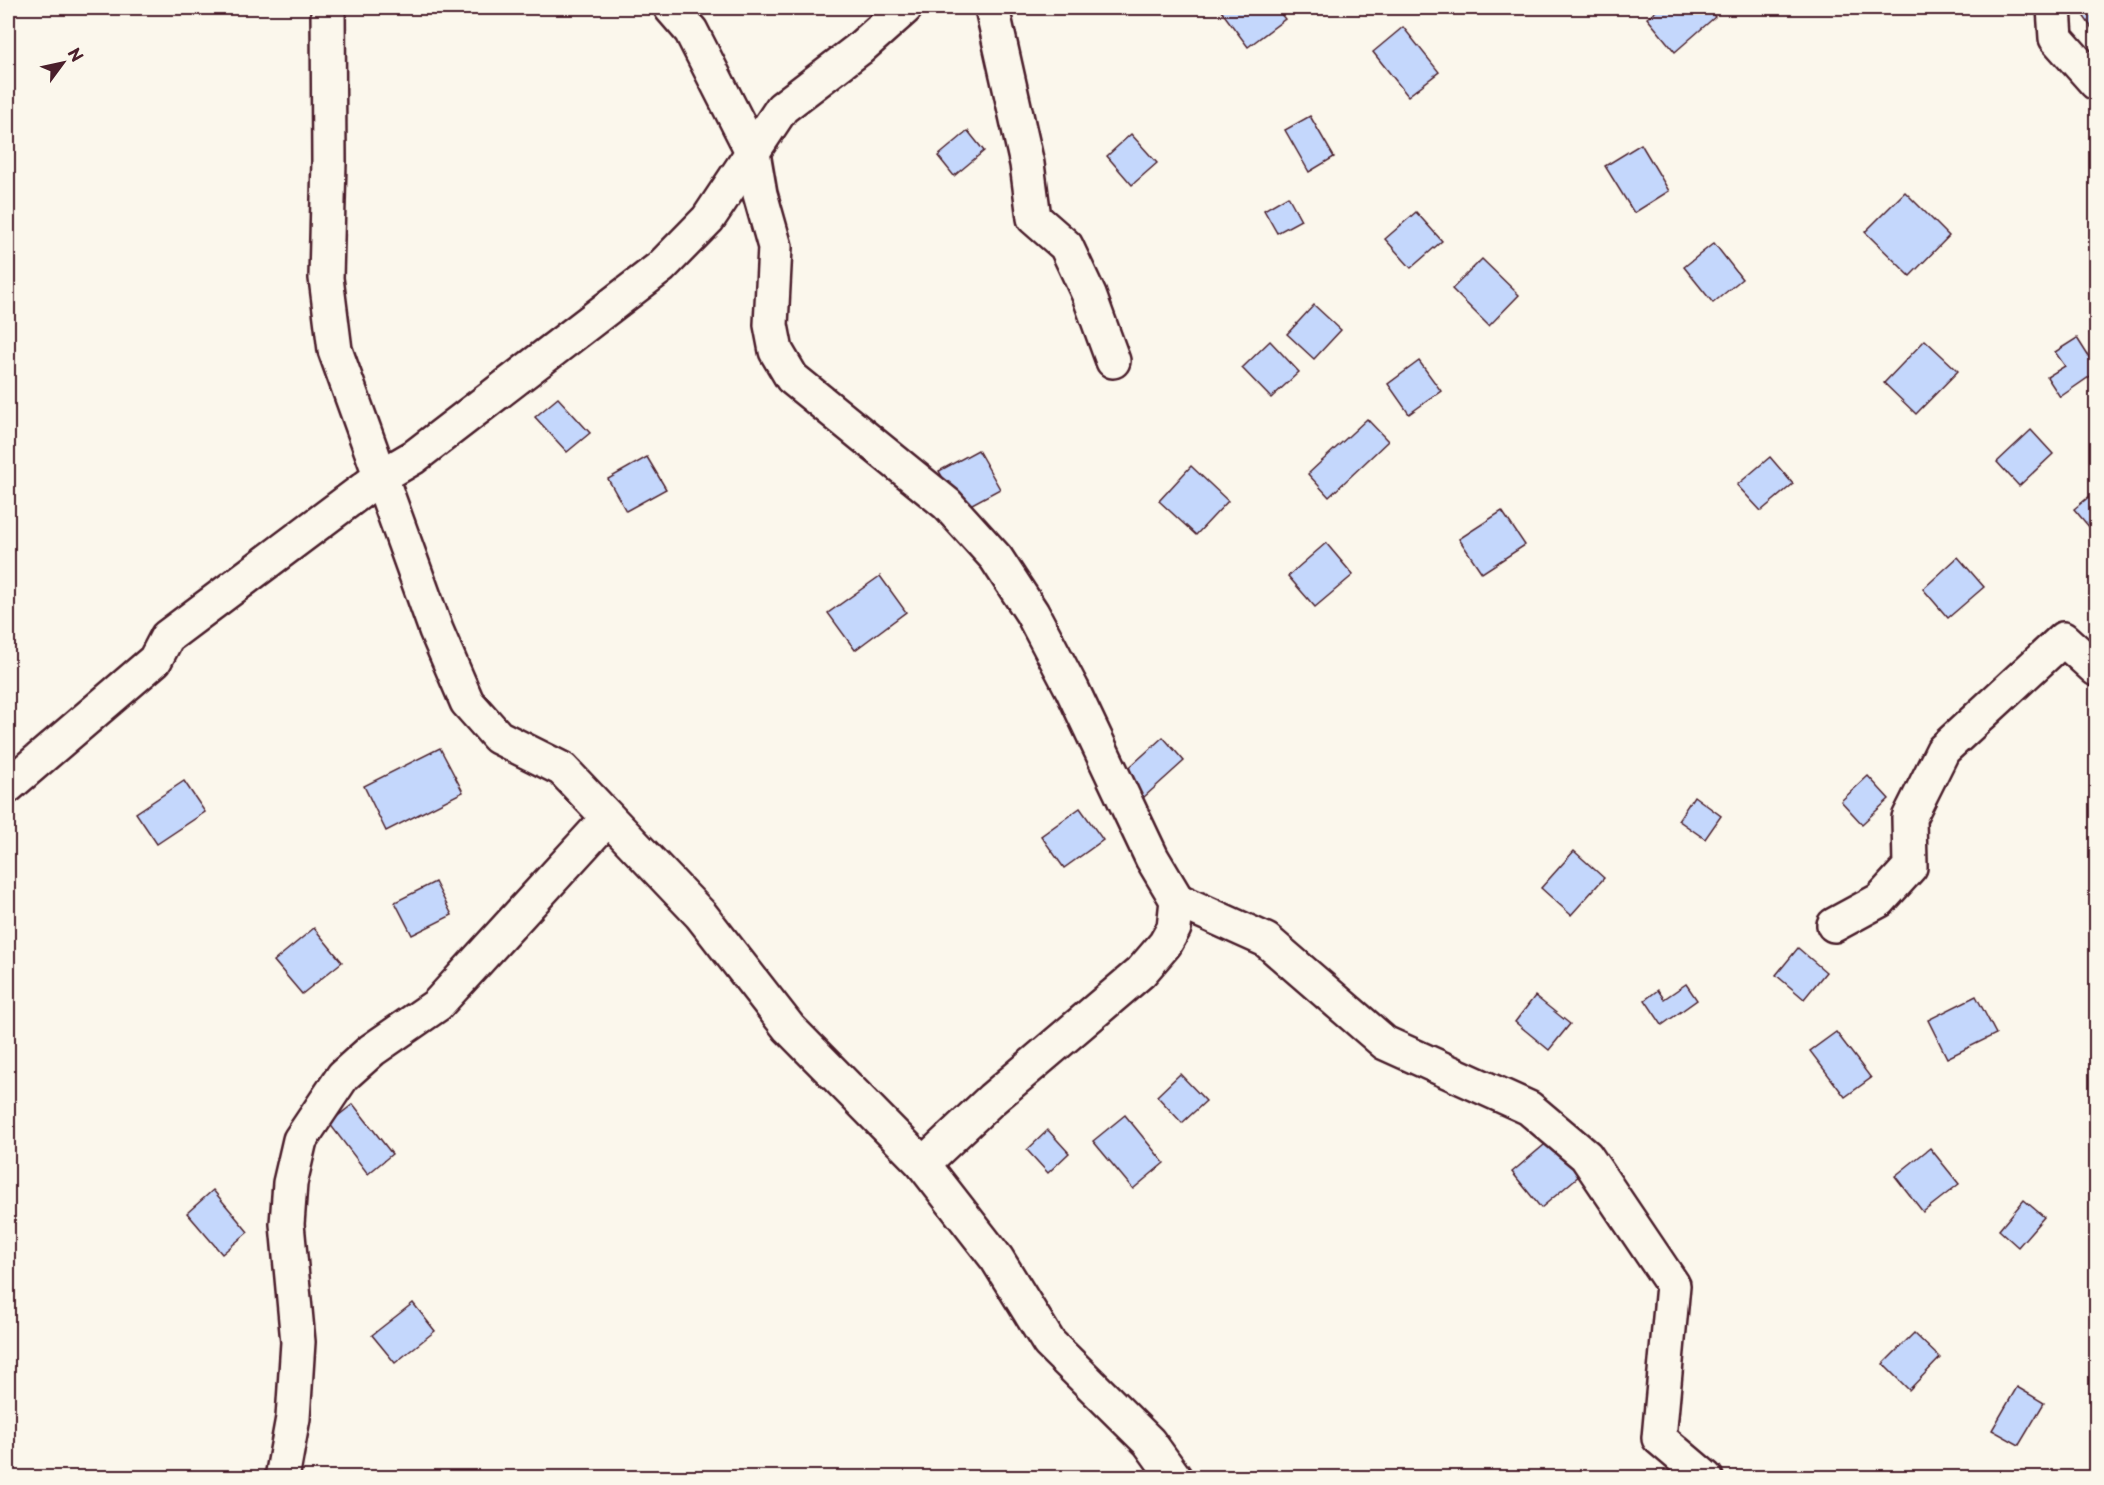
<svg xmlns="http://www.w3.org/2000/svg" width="2104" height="1485" font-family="'Playpen Sans',sans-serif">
<rect width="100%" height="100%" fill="#fbf7ec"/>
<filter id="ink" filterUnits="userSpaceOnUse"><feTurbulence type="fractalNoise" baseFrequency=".0167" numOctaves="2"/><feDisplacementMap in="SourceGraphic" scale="12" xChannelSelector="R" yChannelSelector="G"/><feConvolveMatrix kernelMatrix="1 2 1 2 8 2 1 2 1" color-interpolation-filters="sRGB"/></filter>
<g filter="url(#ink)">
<g fill="#c4d7fc" stroke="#4a1f2b" stroke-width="1.5">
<path d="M1219,8H1276L1285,19L1248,47Z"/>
<path d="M1660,8H1708L1715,17L1675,52L1647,18Z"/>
<path d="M2078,8H2096V34Z"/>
<path d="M1403,27L1439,72L1408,96L1373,52Z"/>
<path d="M1310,116L1334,157L1309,172L1285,130Z"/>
<path d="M968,131L984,151L954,176L938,156Z"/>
<path d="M1131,134L1157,163L1132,185L1107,156Z"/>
<path d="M1641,144L1669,191L1634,213L1605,166Z"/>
<path d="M1905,192L1949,236L1910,276L1865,232Z"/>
<path d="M1288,196L1301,220L1277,233L1264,210Z"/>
<path d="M1416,212L1442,241L1411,268L1385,239Z"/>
<path d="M1714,243L1742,279L1713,303L1684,267Z"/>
<path d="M1482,259L1519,295L1489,326L1452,289Z"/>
<path d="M1314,305L1341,330L1314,359L1287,334Z"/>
<path d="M2077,338L2096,368V372L2060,397L2047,377L2065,366L2055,352Z"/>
<path d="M1925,340L1958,371L1916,414L1884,383Z"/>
<path d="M1270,341L1299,372L1271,398L1242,368Z"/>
<path d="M1419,361L1441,391L1409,414L1388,384Z"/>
<path d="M558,398L590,433L567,452L535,417Z"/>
<path d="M1367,419L1388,441L1329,497L1308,474Z"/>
<path d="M2031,430L2053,454L2019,486L1997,462Z"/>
<path d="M978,450L1000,489L961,510L939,471Z"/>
<path d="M647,457L666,489L626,511L608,479Z"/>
<path d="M1770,457L1793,484L1761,511L1737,485Z"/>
<path d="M1191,466L1228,501L1196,535L1159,501Z"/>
<path d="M2096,491V535L2074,509Z"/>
<path d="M1502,511L1525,545L1482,573L1459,539Z"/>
<path d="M1326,543L1353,575L1315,607L1288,576Z"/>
<path d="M1958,557L1984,587L1948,618L1923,589Z"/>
<path d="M880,576L906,612L855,650L828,613Z"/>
<path d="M1163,737L1184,761L1143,798L1122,774Z"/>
<path d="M440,748L463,792L386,831L364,786Z"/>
<path d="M1868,776L1889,799L1862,824L1841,801Z"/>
<path d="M184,781L205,812L157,844L136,813Z"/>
<path d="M1694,796L1721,816L1705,839L1678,820Z"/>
<path d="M1080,808L1103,840L1064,868L1041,836Z"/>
<path d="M1574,851L1604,878L1571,915L1541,888Z"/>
<path d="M435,882L452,915L412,935L395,902Z"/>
<path d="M314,928L342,962L302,994L274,961Z"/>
<path d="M1798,948L1826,972L1804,999L1776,975Z"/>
<path d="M1686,984L1697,1000L1662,1025L1645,1000L1658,990L1664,999Z"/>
<path d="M1535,996L1570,1024L1549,1050L1515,1022Z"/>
<path d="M1976,996L1996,1034L1947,1058L1928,1020Z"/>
<path d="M1836,1032L1871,1078L1845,1097L1810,1051Z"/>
<path d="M1180,1074L1206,1101L1182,1123L1157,1096Z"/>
<path d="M353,1104L392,1154L368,1174L329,1123Z"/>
<path d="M1125,1115L1164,1163L1133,1189L1093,1141Z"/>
<path d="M1048,1130L1069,1153L1048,1173L1027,1150Z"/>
<path d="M1550,1140L1580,1175L1541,1208L1512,1172Z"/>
<path d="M1930,1148L1959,1184L1923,1212L1895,1176Z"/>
<path d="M213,1190L248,1232L222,1254L187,1213Z"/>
<path d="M2024,1200L2044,1217L2018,1247L1999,1230Z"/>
<path d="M413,1303L435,1331L395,1363L372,1335Z"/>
<path d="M1914,1333L1940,1358L1909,1390L1883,1364Z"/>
<path d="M2017,1387L2044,1403L2019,1445L1992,1430Z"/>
</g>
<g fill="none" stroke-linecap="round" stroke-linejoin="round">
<g stroke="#4a1f2b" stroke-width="38">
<g id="minor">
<path d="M328,8L329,161L326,278L335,350L436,630L467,702L498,737L562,769L701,915L789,1028L923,1164L997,1259L1049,1343L1149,1442L1175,1478"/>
<path d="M671,8L691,31L753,153L760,194L775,247L771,325L776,351L792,378L947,504L996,558L1032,613L1072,689L1152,858L1177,900L1174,928L1165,944L1141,972L992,1099L923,1164"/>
<path d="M992,8L1027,164L1034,218L1066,246L1089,295L1113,361"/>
<path d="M2054,8L2056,38L2096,83"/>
<path d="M8,786L155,660L167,637L380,477L414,457L661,267L708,219L782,108L859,49L905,8"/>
<path d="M1177,900L1266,940L1385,1043L1529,1108L1586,1156L1673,1285L1659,1438L1706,1478"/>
<path d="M1834,925L1880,900L1910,867L1909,818L1943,750L2063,639L2096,669"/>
<path d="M282,1478L293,1418L298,1342L287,1224L290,1183L300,1140L343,1076L372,1050L437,1005L607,819"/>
</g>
</g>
<use href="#minor" stroke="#fbf7ec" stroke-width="33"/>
</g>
</g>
<rect width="2104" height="1485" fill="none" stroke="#fbf7ec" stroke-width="30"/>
<rect x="15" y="15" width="2074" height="1455" fill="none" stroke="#4a1f2b" stroke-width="2" filter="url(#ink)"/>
<g transform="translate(63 63) rotate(57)" stroke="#fbf7ec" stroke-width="4.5" paint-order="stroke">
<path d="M0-4.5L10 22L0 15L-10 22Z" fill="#4a1f2b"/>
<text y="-9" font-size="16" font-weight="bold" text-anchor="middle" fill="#4a1f2b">N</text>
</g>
</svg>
